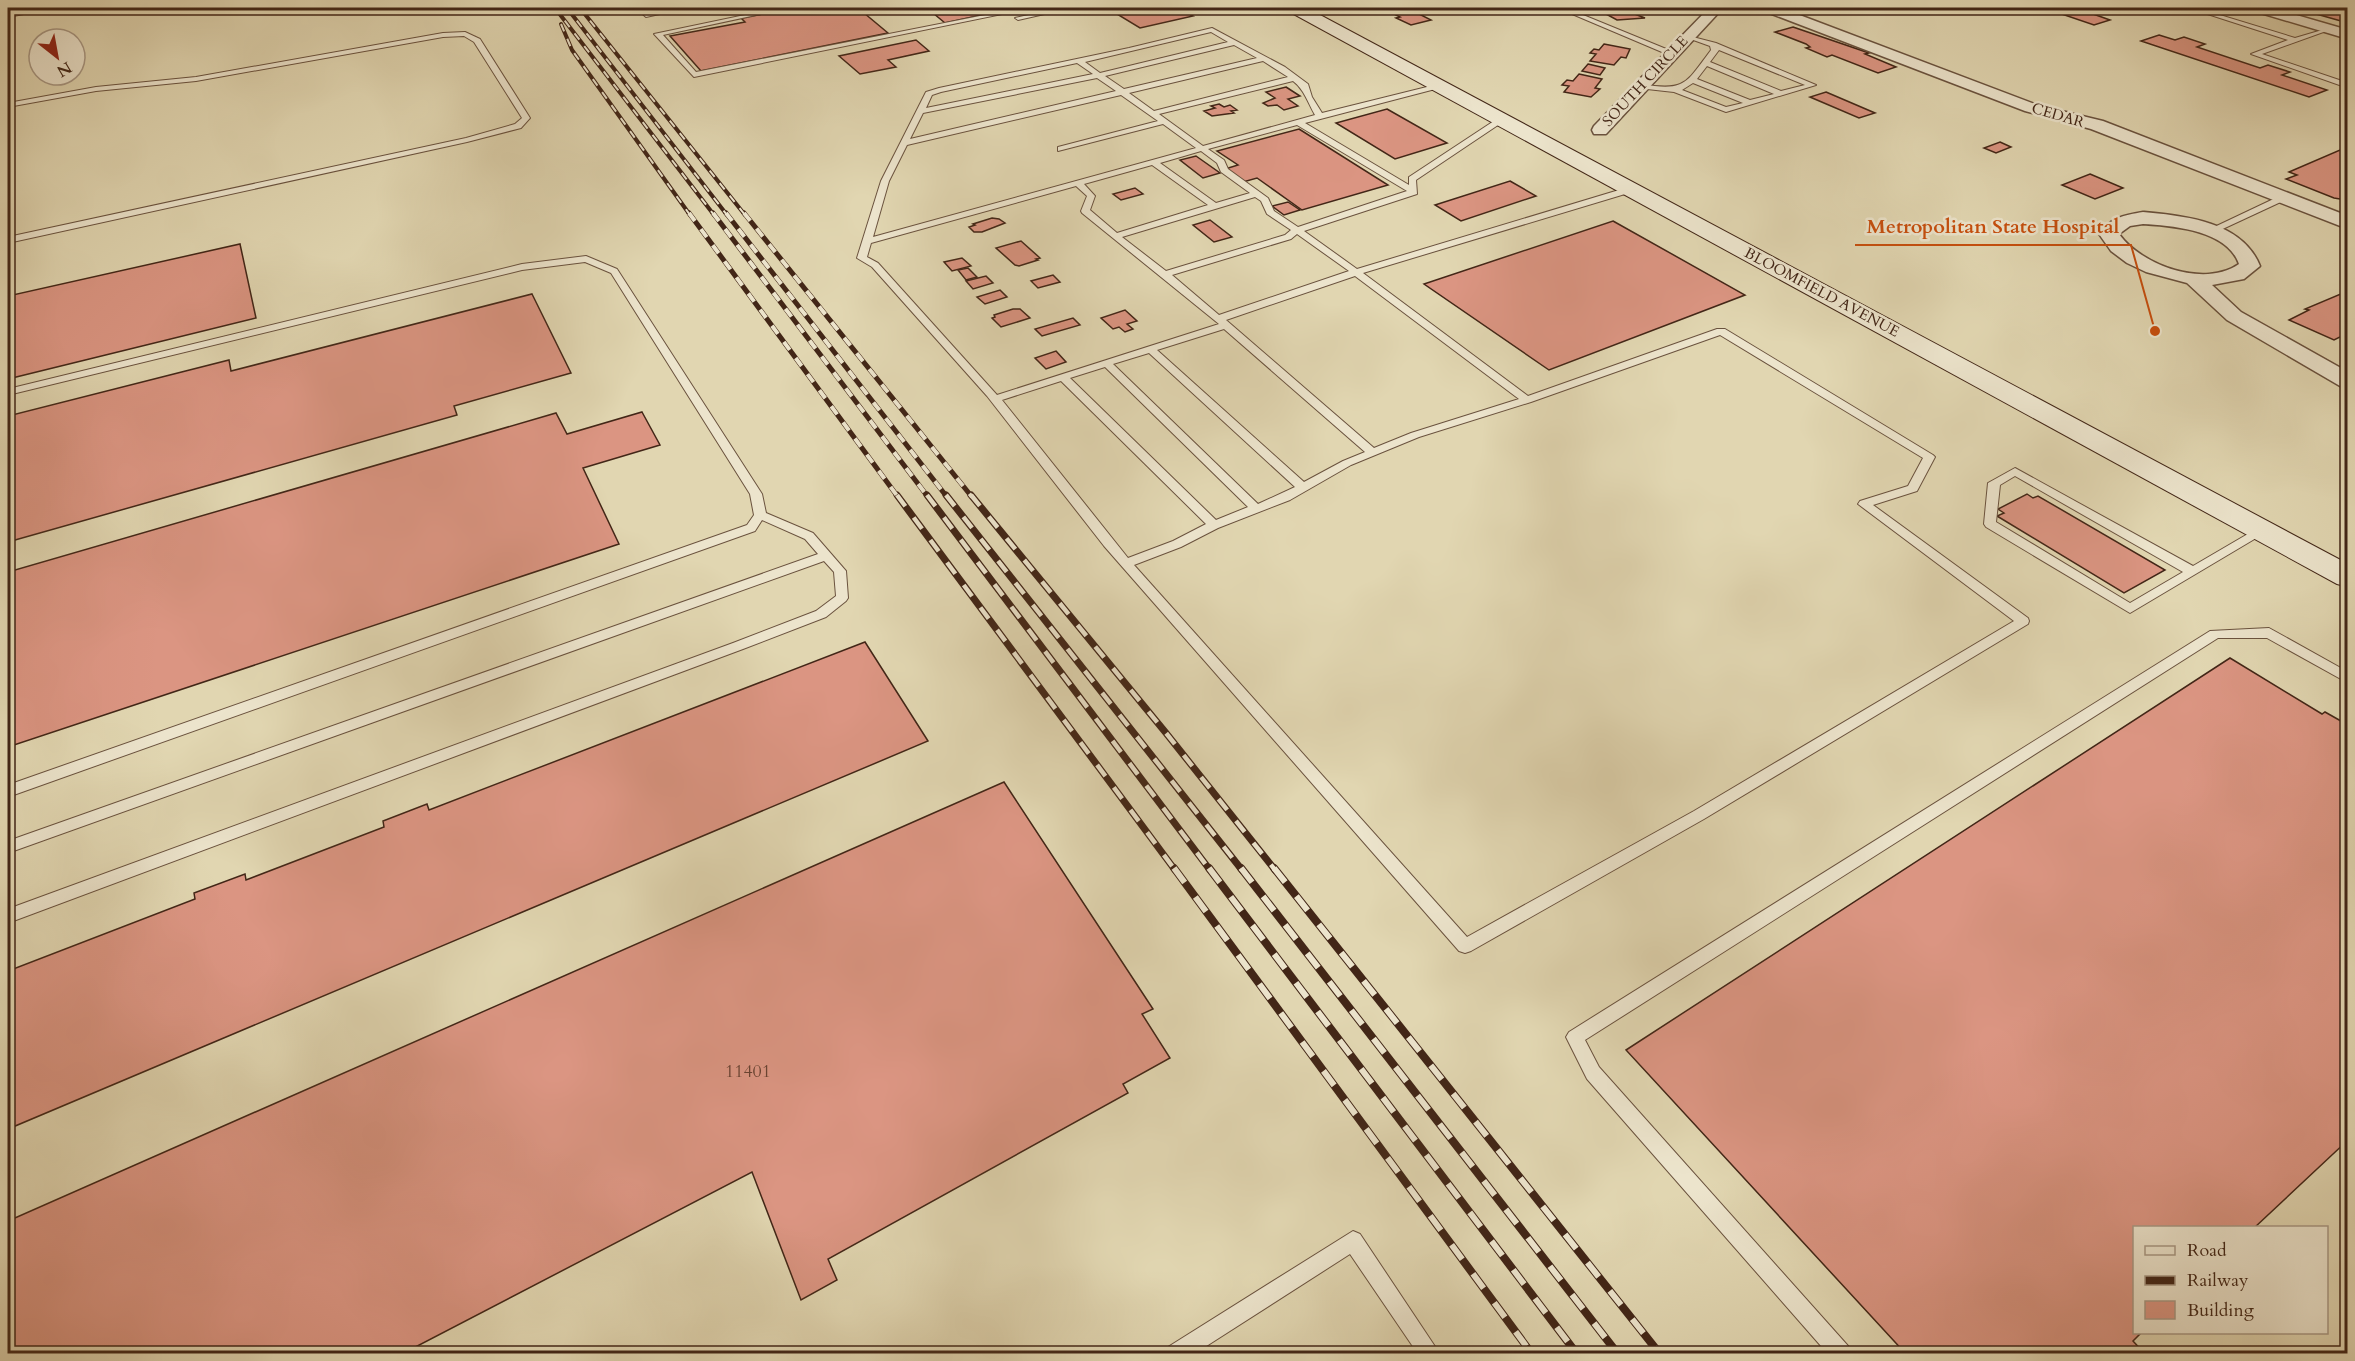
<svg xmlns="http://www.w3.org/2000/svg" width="2355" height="1361" font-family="Cardo,serif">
<rect width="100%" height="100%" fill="#e1d6b1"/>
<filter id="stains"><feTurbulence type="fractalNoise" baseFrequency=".00333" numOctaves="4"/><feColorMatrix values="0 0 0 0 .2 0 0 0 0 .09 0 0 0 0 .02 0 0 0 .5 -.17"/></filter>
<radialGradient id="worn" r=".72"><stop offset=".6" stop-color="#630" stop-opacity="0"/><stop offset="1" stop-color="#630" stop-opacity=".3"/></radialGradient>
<g fill="#db9582" stroke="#422617" stroke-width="1.5">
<path d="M796,8H858L888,33L701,71L670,36L745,22L741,18Z"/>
<path d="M927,8H989L995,12L945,23Z"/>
<path d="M1107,8H1178L1193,16L1140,28Z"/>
<path d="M1396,8L1418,10L1425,14L1421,15L1431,20L1411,25L1396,18L1400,17L1386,10Z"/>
<path d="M1595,8H1619L1645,18L1617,20Z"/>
<path d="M2044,8H2120L2096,15L2110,20L2094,25Z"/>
<path d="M2295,8H2348V23Z"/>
<path d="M1793,27L1869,53L1865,54L1896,67L1878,73L1832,55L1827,57L1806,48L1810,47L1806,44L1775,32Z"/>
<path d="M2159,35L2175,40L2184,37L2205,44L2197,47L2260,68L2268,65L2290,72L2282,75L2327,90L2309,97L2141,41Z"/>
<path d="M916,40L929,51L888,60L896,67L860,74L839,56Z"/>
<path d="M1604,44L1630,49L1626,58L1621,57L1614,65L1590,61L1596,54L1590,53L1594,49L1599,50Z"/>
<path d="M1588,64L1605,68L1600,75L1582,71Z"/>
<path d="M1579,74L1602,79L1595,88L1600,89L1591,97L1564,92L1569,86L1562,85L1567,80L1573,81Z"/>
<path d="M1286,87L1300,96L1288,99L1298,106L1284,110L1277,105L1268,106L1263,103L1275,98L1266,92Z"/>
<path d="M1826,92L1875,113L1859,118L1810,97Z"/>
<path d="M1219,104L1224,107L1230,105L1237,110L1231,111L1234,113L1212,116L1204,111L1215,108L1211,106Z"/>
<path d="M1387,109L1447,143L1395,159L1336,123Z"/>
<path d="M1299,129L1388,185L1302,210L1257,178L1243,182L1225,169L1238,165L1217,151Z"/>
<path d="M2000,142L2011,147L1996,153L1984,148Z"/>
<path d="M2340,150L2348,153V196L2340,199L2334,198L2286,179L2297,175L2289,172Z"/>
<path d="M1196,156L1220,173L1203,178L1180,160Z"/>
<path d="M2090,174L2123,188L2095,199L2062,185Z"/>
<path d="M1510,181L1536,196L1461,221L1435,205Z"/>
<path d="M1135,188L1143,194L1121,200L1113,194Z"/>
<path d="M1288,202L1300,210L1284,215L1272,206Z"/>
<path d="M992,218L999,219L1005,223L982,232H974L969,227L975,225L973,224Z"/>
<path d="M1210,220L1232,237L1214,242L1193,225Z"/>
<path d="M1613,221L1745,295L1549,370L1424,284Z"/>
<path d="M1021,241L1040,258L1036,259L1038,260L1019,266L1015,265L996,248Z"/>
<path d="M240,244L256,318L8,379V296Z"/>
<path d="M962,258L971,266L952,271L944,262Z"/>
<path d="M968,268L977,277L966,280L958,270Z"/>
<path d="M1053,275L1060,282L1038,288L1031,281Z"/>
<path d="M986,276L993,283L973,289L966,281Z"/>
<path d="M1000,290L1007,297L985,304L977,297Z"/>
<path d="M2343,293L2348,295V333L2334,340L2289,320L2309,310L2305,309Z"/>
<path d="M532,294L571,373L454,406L457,415L8,542V416L229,360L231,371Z"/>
<path d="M1013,309H1020L1030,318L1001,327L992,318L995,317L994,315Z"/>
<path d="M1125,310L1137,321L1127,324L1133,329L1125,332L1119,327L1113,329L1101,318Z"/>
<path d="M1073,318L1080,325L1042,336L1035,329Z"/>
<path d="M1056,351L1066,362L1046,369L1035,358Z"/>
<path d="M642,412L660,445L583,468L619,544L8,747V572L556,413L567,434Z"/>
<path d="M2027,494L2033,498L2038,496L2165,570L2124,593L1997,516L2004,513L1998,509Z"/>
<path d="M865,642L928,741L8,1129V971L195,899L194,893L245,874L246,880L384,827L383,821L427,804L429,810Z"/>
<path d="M2230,658L2322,714L2325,712L2348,725V1140L2254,1228H2134V1332H2142L2133,1341L2145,1354H1906L1626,1050Z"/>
<path d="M1004,782L1153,1009L1142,1014L1170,1058L1123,1084L1128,1093L828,1259L837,1280L801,1300L752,1172L402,1354H8V1221Z"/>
</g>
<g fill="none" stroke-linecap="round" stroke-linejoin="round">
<g stroke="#6a523e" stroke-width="2">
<g id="service">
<path d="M42,8H55L8,17V13Z"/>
<path d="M636,8H642L648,13L676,8H687L646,17Z"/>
<path d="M778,8H789L663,35L696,72L1020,8H1031L694,77L654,34Z"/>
<path d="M1060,8H1071L1018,20L1015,18Z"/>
<path d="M1558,8H1566L1676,53L1669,55Z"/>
<path d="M2189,8H2197L2295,38L2329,28V30L2262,54L2348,83V88L2251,54L2288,40Z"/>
<path d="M1212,28L1285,67L1308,84L1312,97L1322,113L1443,83V87L1305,123L1409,185V177L1500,117L1507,119L1416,180L1417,194L1304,231L1357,269L1629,187H1635V191L1363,273L1528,396L1717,329H1725L1933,455L1935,457L1917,491L1873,505L2028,618L2029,621L2028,624L1704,819L1471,951L1465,953L1459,951L1104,546L987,396L872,267L857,258L881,181L926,92L939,88L1129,48ZM1211,32L1228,42L1100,73L1085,62ZM1234,45L1257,58L1124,89L1105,76ZM1263,61L1288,77L1154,111L1129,93ZM1077,63L1093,74L926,108L932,95L941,92ZM1097,78L1116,91L910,139L923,113ZM1293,81C1304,89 1308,103 1315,115L1203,146L1159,114ZM1121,95L1158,121L1058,147V151L1163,124L1196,148L873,237L889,181L907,145ZM1297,125L1407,191L1298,227L1274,211L1268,198L1228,169L1224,160L1208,149ZM1201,151L1217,163L1221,172L1250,193L1216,203L1160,163ZM1152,165L1208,205L1117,233L1090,210L1095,196L1084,184ZM1076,186L1087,196L1081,211L1082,213L1219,324L997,395L878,263L867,257L871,243ZM1255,197L1261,201L1267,214L1291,230L1285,235L1166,271L1122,237ZM1297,234L1349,271L1219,315L1172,275L1291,239ZM1355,276L1519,399L1411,433L1374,448L1226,320ZM1224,329L1365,452L1343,461L1304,482L1157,350ZM1720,335L1923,458L1908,486L1860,501L1858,504L2014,621L1694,811L1467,937L1134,565L1181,547L1218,528L1290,500L1351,465L1419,437L1531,402ZM1149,353L1295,487L1258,504L1113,364ZM1105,367L1248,507L1216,520L1070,378ZM1061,381L1206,524L1173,541L1128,558L1002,400Z"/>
<path d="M465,32L480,39L530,118L521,128L467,142L8,243V237L466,138L515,124L522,118L474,42L464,36L443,37L196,81L96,91L8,107V103L96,87L196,77L443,33Z"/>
<path d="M1685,35L1716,43L1816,85L1726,112L1674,92L1638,88V84H1641C1686,92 1686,83 1711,50L1710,46L1685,37ZM1719,50L1805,85L1781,91L1710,62ZM1707,66L1774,94L1750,100L1697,79ZM1693,83L1743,103L1726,107L1682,90Z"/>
<path d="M2282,195L2286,198L2285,200L2214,233L2206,231Z"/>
<path d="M586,256L617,269L762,494L766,513L813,533L846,571L848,598L846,601L826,617L743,649L8,923V909L733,643L816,611L836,596L834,572L824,561L8,853V841L818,554L805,539L762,520L755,531L8,797V785L747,525L754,515L750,494L611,273L585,262L522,270L8,395V389L522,264Z"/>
<path d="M2015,468L2193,566L2258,528L2262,527L2268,531L2130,613L1986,527L1984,524L1988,483ZM2015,476L2183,572L2130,603L1996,522L2000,485Z"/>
<path d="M2269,628L2348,672V683L2267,638H2218L1585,1040L1599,1067L1849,1347L1852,1354H1828L1587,1079L1566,1037L1569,1032L2210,631Z"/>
<path d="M1353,1231L1360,1234L1440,1354H1418L1350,1254L1194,1354H1165L1168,1347Z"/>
</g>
</g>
<g stroke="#6a523e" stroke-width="3">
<g id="minor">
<path d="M1709,8H1723L1606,134H1594L1592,130L1594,126Z"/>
<path d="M1762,8H1781L2037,105L2103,121L2348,216V229L2091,129L2025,111L1764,11Z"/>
<path d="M2252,8H2272L2348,30V39L2254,11Z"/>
<path d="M2143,212C2185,216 2242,221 2260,266L2244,279L2212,285L2241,312L2348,372V388L2340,386L2227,320L2187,283L2146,272L2127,263L2111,251L2099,234C2110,218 2124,215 2143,212ZM2143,224C2174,226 2227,230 2239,264C2205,288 2142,266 2119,234L2130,226Z"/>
</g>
</g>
<g stroke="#422617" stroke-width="2">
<path id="secondary" d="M1288,8H1307L2348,564V587L2337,584L1290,12Z"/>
</g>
<use href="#service" fill="#ece4cc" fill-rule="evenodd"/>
<use href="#minor" fill="#ece4cc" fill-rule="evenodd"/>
<use href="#secondary" fill="#ece4cc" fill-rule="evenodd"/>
<g stroke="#422617" stroke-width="4">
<g id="rail-far3">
<path d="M555,8L714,215"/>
<path d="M567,8L727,215"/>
<path d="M580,8L745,215"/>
<path d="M561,24L572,50L690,215"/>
</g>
</g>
<g stroke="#422617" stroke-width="5">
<g id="rail-far2">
<path d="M689,213L898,497"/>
<path d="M713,213L928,497"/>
<path d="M726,213L947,497"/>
<path d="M744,213L972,497"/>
</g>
</g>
<g stroke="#422617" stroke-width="7">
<g id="rail-far1">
<path d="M897,495L1175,870"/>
<path d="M927,495L1210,870"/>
<path d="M946,495L1242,870"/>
<path d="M971,495L1166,733L1275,870"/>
</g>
</g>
<g stroke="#422617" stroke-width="8">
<g id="rail">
<path d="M1174,868L1532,1354"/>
<path d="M1209,868L1577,1354"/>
<path d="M1241,868L1618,1354"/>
<path d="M1274,868L1660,1354"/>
</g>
</g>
<use href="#rail-far3" stroke="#ece4cc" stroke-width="2" stroke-dasharray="8" stroke-linecap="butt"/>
<use href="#rail-far2" stroke="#ece4cc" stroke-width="4" stroke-dasharray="10" stroke-linecap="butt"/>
<use href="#rail-far1" stroke="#ece4cc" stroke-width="4.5" stroke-dasharray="14" stroke-linecap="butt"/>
<use href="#rail" stroke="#ece4cc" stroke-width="6" stroke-dasharray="18" stroke-linecap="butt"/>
</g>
<g text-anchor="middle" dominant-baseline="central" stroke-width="5" stroke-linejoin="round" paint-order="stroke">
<g font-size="15" fill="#422617" stroke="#ece4cc">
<text transform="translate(1645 81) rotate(-47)">SOUTH CIRCLE</text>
<text transform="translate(2058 115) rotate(16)">CEDAR</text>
<text transform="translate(1822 292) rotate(28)">BLOOMFIELD AVENUE</text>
</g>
<g font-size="18" fill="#684232">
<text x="748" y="1071">11401</text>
</g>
</g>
<path fill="none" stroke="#c74f0e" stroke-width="2" d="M2155 331L2131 245H1855"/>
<circle fill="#c74f0e" stroke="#ece4cc" stroke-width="2" cx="2155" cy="331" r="6"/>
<g font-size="20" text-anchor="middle" font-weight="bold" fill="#c74f0e" stroke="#ece4cc" stroke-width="5" stroke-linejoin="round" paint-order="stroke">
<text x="1993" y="233">Metropolitan State Hospital</text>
</g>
<rect width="2355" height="1361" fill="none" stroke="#e1d6b1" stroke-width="30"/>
<rect x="9" y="9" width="2337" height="1343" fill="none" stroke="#422617" stroke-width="3"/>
<rect x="15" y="15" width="2325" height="1331" fill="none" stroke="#422617" stroke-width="1.5"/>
<rect x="2133" y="1226" width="195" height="108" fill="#ece4cc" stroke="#a89884" stroke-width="1.5"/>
<rect x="2145" y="1246" width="30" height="9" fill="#ece4cc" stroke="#a89884" stroke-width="1.5"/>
<text x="2187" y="1256" font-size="18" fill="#422617">Road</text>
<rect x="2145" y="1276" width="30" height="9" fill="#422617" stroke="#a89884" stroke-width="1.5"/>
<text x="2187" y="1286" font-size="18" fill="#422617">Railway</text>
<rect x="2145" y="1301" width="30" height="18" fill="#db9582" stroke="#a89884" stroke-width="1.5"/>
<text x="2187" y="1316" font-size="18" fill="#422617">Building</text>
<g transform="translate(57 57) rotate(149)"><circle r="28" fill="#ece4cc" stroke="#a89884" stroke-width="1.5"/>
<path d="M0-4.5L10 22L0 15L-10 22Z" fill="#8f2418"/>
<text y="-9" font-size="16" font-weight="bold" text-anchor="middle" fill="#422617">N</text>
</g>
<rect width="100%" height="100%" filter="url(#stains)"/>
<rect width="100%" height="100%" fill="url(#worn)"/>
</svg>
